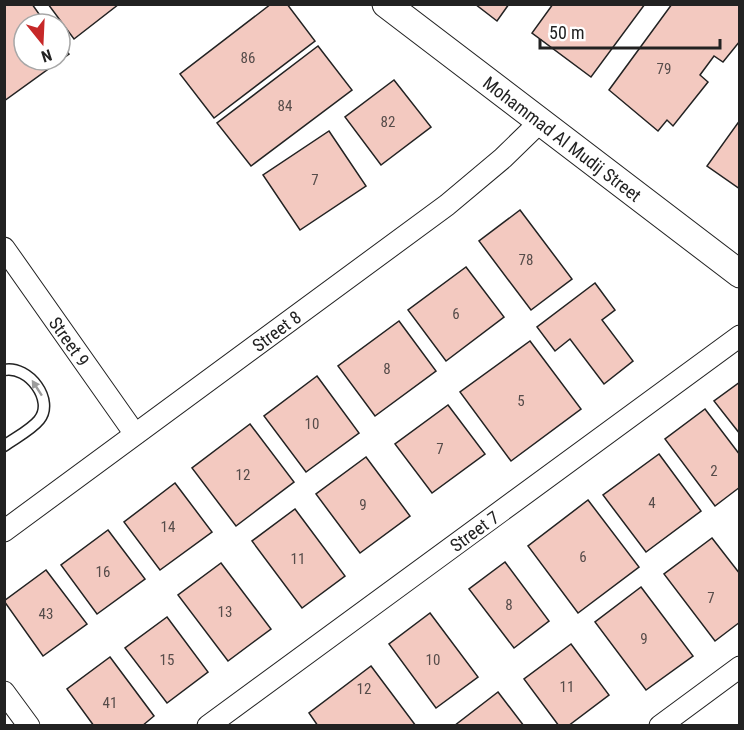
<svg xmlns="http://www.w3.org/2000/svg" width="744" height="730" font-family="'Roboto Condensed',sans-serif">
<rect width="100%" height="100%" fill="#fff"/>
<g fill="#f3c9c0" stroke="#222" stroke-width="1.5">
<path d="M4,4H32L46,24H24V60H60V43L69,54L4,101Z"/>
<path d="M48,4H119L74,39Z"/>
<path d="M271,4H287L315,41L214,118L180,74Z"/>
<path d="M475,4H509L497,21Z"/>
<path d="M553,4H645L591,77L532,33Z"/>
<path d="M672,4H740V41L723,62L714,56L700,75L708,82L673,126L667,120L658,131L609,90Z"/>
<path d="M318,46L352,90L251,166L217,123Z"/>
<path d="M394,80L431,127L381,165L345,117Z"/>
<path d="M740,120V189L707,166Z"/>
<path d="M329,131L366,186L300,230L263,175Z"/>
<path d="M520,210L572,279L531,310L479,241Z"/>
<path d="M466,267L504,317L446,361L408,310Z"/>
<path d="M595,283L615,310L602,320L633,361L604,384L570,339L555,351L537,327Z"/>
<path d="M399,321L436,371L375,416L338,366Z"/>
<path d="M530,341L581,409L511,461L460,392Z"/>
<path d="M317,376L359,433L306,472L264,416Z"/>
<path d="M740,382V434L714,401Z"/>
<path d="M448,405L485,454L432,493L395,444Z"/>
<path d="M705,409L740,455V487L715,506L665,439Z"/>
<path d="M250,424L294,482L236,526L192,468Z"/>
<path d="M659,454L701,511L646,552L603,495Z"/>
<path d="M366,457L410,516L360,553L316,494Z"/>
<path d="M175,483L212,532L160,570L124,522Z"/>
<path d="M588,500L639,567L578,613L528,546Z"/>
<path d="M295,509L345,576L302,608L252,541Z"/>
<path d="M108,530L145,579L97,614L61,565Z"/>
<path d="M712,538L740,574V622L715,641L664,574Z"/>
<path d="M505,562L549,621L514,648L469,589Z"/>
<path d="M221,563L271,629L228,661L178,595Z"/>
<path d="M46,570L87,624L43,656L4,601Z"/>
<path d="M641,587L693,656L646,690L595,622Z"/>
<path d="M430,613L478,677L436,708L389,644Z"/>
<path d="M167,617L208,672L167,703L125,648Z"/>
<path d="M571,644L609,695L568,726H559L524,679Z"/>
<path d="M110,657L154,716L142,726H94L67,689Z"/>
<path d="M371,666L416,726H318L309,713Z"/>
<path d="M498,692L524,726H454Z"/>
</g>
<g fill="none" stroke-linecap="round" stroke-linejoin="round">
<g stroke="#222" stroke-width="13">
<path id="service" d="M4,370C29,365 55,401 39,420C31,430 15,438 4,446"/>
</g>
<g stroke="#222" stroke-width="23">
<g id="minor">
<path id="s1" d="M4,248L135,434"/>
<path id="s2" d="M4,531L447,205L503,158L540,122"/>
<path d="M4,692L29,726"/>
<path id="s3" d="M208,726L740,336"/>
<path d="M660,726L740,667"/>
</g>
</g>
<g stroke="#222" stroke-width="29">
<g id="tertiary">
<path id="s4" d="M386,4L740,274"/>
</g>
</g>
<use href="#service" stroke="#fff" stroke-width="10"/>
<use href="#minor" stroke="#fff" stroke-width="21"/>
<use href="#tertiary" stroke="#fff" stroke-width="27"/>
</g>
<defs><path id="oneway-solid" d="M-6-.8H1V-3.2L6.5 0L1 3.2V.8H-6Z" transform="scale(1.5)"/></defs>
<use fill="#9c9c9c" href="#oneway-solid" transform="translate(37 388) rotate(-123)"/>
<g text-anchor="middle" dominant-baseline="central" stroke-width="4.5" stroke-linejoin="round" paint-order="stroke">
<g font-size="15" fill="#564c4a">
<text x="248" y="58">86</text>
<text x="664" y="69">79</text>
<text x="285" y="106">84</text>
<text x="388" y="122">82</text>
<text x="315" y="180">7</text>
<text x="526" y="260">78</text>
<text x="456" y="314">6</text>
<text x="387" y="369">8</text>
<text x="521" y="401">5</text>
<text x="312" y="424">10</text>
<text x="440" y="449">7</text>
<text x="714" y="471">2</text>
<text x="243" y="475">12</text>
<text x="652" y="503">4</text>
<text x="363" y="505">9</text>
<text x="168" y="527">14</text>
<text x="583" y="557">6</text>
<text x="298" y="559">11</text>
<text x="103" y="572">16</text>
<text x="711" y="598">7</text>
<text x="509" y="605">8</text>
<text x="225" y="612">13</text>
<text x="46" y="614">43</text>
<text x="644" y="639">9</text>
<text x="167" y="660">15</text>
<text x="433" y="660">10</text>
<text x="567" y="687">11</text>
<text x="364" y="689">12</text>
<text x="110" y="703">41</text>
</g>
<g font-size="18" fill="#222" stroke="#fff">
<text stroke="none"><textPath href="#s4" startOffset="222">Mohammad Al Mudij Street</textPath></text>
<text stroke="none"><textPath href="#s2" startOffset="338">Street 8</textPath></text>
<text stroke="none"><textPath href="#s1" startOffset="114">Street 9</textPath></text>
<text stroke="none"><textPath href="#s3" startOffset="330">Street 7</textPath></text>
</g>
</g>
<rect width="744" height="730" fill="none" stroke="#222222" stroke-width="12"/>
<g transform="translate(42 42) rotate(162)"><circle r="28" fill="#ffffff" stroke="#a7a7a7" stroke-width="1.5"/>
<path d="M0-4.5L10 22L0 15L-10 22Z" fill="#c62828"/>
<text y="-9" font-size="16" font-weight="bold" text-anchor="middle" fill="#222222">N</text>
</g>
<path d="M540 39v9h180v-9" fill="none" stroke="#222222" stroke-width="3"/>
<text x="549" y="39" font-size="18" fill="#222222" stroke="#ffffff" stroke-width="4.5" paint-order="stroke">50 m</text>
</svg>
